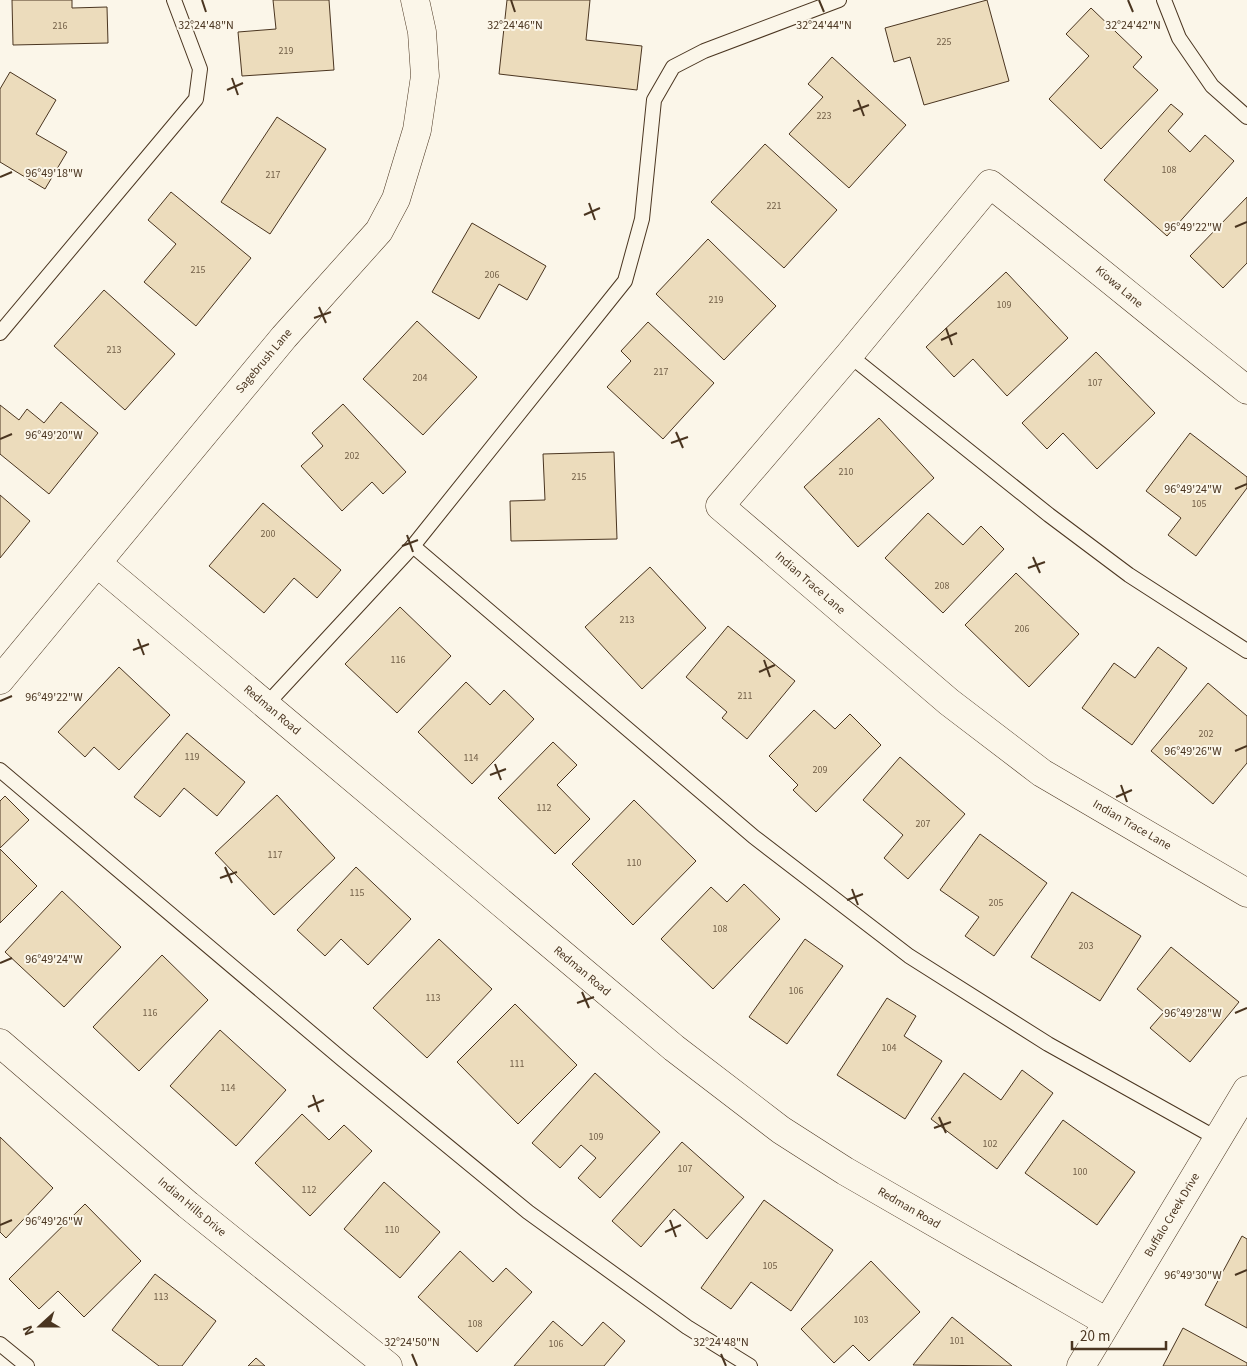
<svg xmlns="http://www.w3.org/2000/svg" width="1247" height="1366" font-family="'Source Sans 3',sans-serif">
<rect width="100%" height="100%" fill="#fbf6e9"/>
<g fill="#ecdcbc" stroke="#4a3520">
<path d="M12,0H72V8L107,7L108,43L13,45Z"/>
<path d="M273,0H329L334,70L242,76L238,32L276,29Z"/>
<path d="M507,0H590L586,40L642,46L637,90L499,74Z"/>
<path d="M987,0L1009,81L924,105L910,57L894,62L885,28Z"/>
<path d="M1091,8L1142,57L1133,67L1158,90L1101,149L1049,99L1089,56L1066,34Z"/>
<path d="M832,57L906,125L849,188L789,134L823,97L808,84Z"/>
<path d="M10,72L56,100L36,134L67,152L45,189L0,162V89Z"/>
<path d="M1171,104L1183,114L1168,131L1190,152L1205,135L1234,161L1167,236L1104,180Z"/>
<path d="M277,117L326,149L270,234L221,202Z"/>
<path d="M765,144L837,210L784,268L711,202Z"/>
<path d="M171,192L251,258L196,326L144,282L176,244L148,220Z"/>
<path d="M1247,197V263L1223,288L1190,256Z"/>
<path d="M472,223L546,266L527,300L499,284L479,319L432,292Z"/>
<path d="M708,239L776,306L724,360L656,294Z"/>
<path d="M1006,272L1068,338L1007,396L973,359L954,377L926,347Z"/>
<path d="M104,290L175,354L125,410L54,346Z"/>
<path d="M417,321L477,377L423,435L363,379Z"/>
<path d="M648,322L714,383L663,439L607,387L631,361L621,351Z"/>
<path d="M1096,352L1155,413L1097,469L1063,433L1047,449L1022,423Z"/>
<path d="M61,402L98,433L49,494L0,454V405L19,420L27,409L44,423Z"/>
<path d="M343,404L406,472L383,494L372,482L342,511L301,466L323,446L312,433Z"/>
<path d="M879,418L934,478L858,547L804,487Z"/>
<path d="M1190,433L1247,477V488L1196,556L1168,535L1181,518L1146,491Z"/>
<path d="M614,452L617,539L511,541L510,501L545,500L543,454Z"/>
<path d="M0,495L30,521L0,558Z"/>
<path d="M263,503L341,570L317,598L294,578L264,613L209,566Z"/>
<path d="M928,513L963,545L981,526L1004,549L943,613L885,558Z"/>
<path d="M650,567L706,628L642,689L585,627Z"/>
<path d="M1016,573L1079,634L1029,687L965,625Z"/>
<path d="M400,607L451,656L397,713L345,664Z"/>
<path d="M728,626L795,681L747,739L722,718L727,712L686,677Z"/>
<path d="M1158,647L1187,668L1132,745L1082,708L1114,663L1135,678Z"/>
<path d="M119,667L170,715L119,770L94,747L85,757L58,732Z"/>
<path d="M466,682L490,705L504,690L534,719L472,784L418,732Z"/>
<path d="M1208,683L1247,716V763L1213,804L1151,751Z"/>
<path d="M814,710L835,729L850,714L881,745L816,812L793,790L798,785L769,756Z"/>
<path d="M187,733L245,782L217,816L184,788L160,817L134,797Z"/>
<path d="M553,742L577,765L557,785L590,819L555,854L498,798Z"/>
<path d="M900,757L965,814L908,879L884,858L903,835L863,800Z"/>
<path d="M277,795L335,858L274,915L215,853Z"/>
<path d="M5,796L29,820L0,848V801Z"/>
<path d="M634,800L696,861L633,925L572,864Z"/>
<path d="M980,834L1047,883L994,956L965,936L979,917L940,890Z"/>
<path d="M0,849L37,886L0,923Z"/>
<path d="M356,867L411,919L368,965L341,939L325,956L297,930Z"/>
<path d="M744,884L780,919L713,989L661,939L711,887L727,902Z"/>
<path d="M62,891L121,947L64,1007L5,952Z"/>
<path d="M1072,892L1141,936L1100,1001L1031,957Z"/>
<path d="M439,939L492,989L427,1058L373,1008Z"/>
<path d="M805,939L843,966L787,1044L749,1017Z"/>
<path d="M1171,947L1239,1002L1190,1062L1150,1028L1164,1012L1137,989Z"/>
<path d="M162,955L208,1000L139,1071L93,1027Z"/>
<path d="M887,998L916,1016L904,1036L942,1061L905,1119L837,1075Z"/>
<path d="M515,1004L577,1065L518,1124L457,1062Z"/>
<path d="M220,1030L286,1090L236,1146L170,1086Z"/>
<path d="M1022,1070L1053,1093L997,1169L931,1119L964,1073L1001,1100Z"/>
<path d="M595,1073L660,1132L600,1198L578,1178L596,1158L581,1145L560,1168L532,1143Z"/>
<path d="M302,1114L329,1140L344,1125L372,1151L310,1216L255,1163Z"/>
<path d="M1063,1120L1135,1172L1097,1225L1025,1173Z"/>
<path d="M0,1137L53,1188L6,1238L0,1232Z"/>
<path d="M682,1142L744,1197L707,1239L674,1209L641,1247L612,1221Z"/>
<path d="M384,1182L440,1232L400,1278L344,1229Z"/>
<path d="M764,1200L833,1250L791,1311L751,1282L731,1309L701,1288Z"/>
<path d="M85,1204L141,1261L84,1317L58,1291L39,1309L9,1279Z"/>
<path d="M1242,1236L1247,1239V1328L1205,1305Z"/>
<path d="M460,1251L493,1282L506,1268L532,1292L477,1352L418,1297Z"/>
<path d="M871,1261L920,1312L869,1361L853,1345L834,1363L801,1329Z"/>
<path d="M155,1274L216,1321L182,1366H159L112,1330Z"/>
<path d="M952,1317L1012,1366L913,1365Z"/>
<path d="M553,1321L582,1346L603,1322L625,1341L604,1366H514Z"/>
<path d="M1183,1328L1247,1363V1366H1163Z"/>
<path d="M256,1358L265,1366H248Z"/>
</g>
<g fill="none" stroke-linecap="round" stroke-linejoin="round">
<g stroke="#4a3520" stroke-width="16">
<g id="service">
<path d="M1164,0L1179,38L1212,86L1247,117"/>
<path d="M0,333L196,99L200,69L174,0"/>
<path d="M849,355L1049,515L1129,575L1247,651"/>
<path d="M413,546L754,837L909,956L1048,1044L1218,1139"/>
<path d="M266,705L413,546L625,281L642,219L654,100L673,67L704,51L839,0"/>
<path d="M0,770L343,1060L528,1212L687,1327L750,1366"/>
<path d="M0,1344L27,1366"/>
</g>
</g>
<g stroke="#4a3520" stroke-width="29">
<g id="minor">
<path d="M1247,390C1161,322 1077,252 990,184L849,355L720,506L949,702L1042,773L1247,893"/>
<path d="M97,563L674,1048L781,1130L845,1171L1107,1322"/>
<path d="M0,1043L188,1205L388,1366"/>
<path d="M1081,1366L1247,1090"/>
</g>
</g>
<g stroke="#4a3520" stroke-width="29">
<path id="tertiary" d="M0,680L284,337L379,231L396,199L417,130L425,76L422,32L415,0"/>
</g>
<use href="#service" stroke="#fbf6e9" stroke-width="14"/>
<use href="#minor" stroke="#fbf6e9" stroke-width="28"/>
<use href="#tertiary" stroke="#fbf6e9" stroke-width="28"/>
</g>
<path fill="none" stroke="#4a3520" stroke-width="2" d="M202,0L206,12M511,0L515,12M819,0L824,12M1128,0L1133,12M232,78L238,95M227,90L243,83M858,100L864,116M853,111L869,105M0,177L12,172M589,203L595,220M584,215L600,208M1235,227L1247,222M319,307L326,323M314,318L331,312M946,328L952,345M941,340L957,333M676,432L683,448M0,439L12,434M671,443L688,437M1235,489L1247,484M407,535L413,552M402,546L418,540M1033,557L1040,573M1028,568L1045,562M138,639L144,655M133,650L149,644M764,660L770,677M759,672L775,665M0,701L12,696M1235,751L1247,746M495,764L501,780M490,775L506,769M1121,785L1127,802M1116,797L1132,790M225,867L232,883M220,878L237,872M852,889L858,905M847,900L863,894M0,963L12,958M582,992L589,1008M577,1003L594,997M1235,1013L1247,1008M313,1095L319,1112M308,1107L324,1100M939,1117L946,1133M934,1128L951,1122M670,1220L676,1237M0,1225L12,1220M665,1232L681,1225M1235,1275L1247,1270M412,1354L417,1366M721,1354L726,1366"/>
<g text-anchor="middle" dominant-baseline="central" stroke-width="4" stroke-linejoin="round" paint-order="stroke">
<g font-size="10" fill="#725f47">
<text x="60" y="26">216</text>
<text x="944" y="42">225</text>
<text x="286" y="51">219</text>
<text x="824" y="116">223</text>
<text x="1169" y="170">108</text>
<text x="273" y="175">217</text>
<text x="774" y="206">221</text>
<text x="198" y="270">215</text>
<text x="492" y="275">206</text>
<text x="716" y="300">219</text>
<text x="1004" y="305">109</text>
<text x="114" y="350">213</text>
<text x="661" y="372">217</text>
<text x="420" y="378">204</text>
<text x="1095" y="383">107</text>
<text x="352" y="456">202</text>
<text x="846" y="472">210</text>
<text x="579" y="477">215</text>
<text x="1199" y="504">105</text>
<text x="268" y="534">200</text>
<text x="942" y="586">208</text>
<text x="627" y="620">213</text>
<text x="1022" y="629">206</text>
<text x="398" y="660">116</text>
<text x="745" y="696">211</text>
<text x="1206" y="734">202</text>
<text x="192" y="757">119</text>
<text x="471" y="758">114</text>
<text x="820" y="770">209</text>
<text x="544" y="808">112</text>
<text x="923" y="824">207</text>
<text x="275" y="855">117</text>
<text x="634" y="863">110</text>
<text x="357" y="893">115</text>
<text x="996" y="903">205</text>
<text x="720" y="929">108</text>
<text x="1086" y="946">203</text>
<text x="796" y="991">106</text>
<text x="433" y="998">113</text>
<text x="150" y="1013">116</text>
<text x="889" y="1048">104</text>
<text x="517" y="1064">111</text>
<text x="228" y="1088">114</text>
<text x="596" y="1137">109</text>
<text x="990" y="1144">102</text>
<text x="685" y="1169">107</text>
<text x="1080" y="1172">100</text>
<text x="309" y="1190">112</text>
<text x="392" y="1230">110</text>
<text x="770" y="1266">105</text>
<text x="161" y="1297">113</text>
<text x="861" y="1320">103</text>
<text x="475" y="1324">108</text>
<text x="957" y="1341">101</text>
<text x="556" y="1344">106</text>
</g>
<g font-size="12" fill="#4a3520" stroke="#fbf6e9">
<text transform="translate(1119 287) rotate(40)">Kiowa Lane</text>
<text transform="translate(264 361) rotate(-50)">Sagebrush Lane</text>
<text transform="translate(810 583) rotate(41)">Indian Trace Lane</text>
<text transform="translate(272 710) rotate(40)">Redman Road</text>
<text transform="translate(1132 825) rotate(30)">Indian Trace Lane</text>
<text transform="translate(582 971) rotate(40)">Redman Road</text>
<text transform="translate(192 1207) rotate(40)">Indian Hills Drive</text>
<text transform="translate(909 1208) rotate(30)">Redman Road</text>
<text transform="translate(1172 1215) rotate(-59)">Buffalo Creek Drive</text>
</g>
</g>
<g font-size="12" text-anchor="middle" fill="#4a3520" stroke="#fbf6e9" stroke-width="4" stroke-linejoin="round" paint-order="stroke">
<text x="206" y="29">32°24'48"N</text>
<text x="515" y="29">32°24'46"N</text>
<text x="824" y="29">32°24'44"N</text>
<text x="1133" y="29">32°24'42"N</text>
<text x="54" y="177">96°49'18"W</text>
<text x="1193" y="231">96°49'22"W</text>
<text x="54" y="439">96°49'20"W</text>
<text x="1193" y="493">96°49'24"W</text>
<text x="54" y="701">96°49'22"W</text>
<text x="1193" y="755">96°49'26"W</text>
<text x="54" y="963">96°49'24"W</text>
<text x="1193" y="1017">96°49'28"W</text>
<text x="54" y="1225">96°49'26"W</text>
<text x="1193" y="1279">96°49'30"W</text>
<text x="412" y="1346">32°24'50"N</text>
<text x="721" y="1346">32°24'48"N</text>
</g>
<g transform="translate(40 1326) rotate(249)" stroke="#fbf6e9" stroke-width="4" paint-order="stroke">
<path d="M0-4L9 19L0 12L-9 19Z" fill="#4a3520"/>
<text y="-8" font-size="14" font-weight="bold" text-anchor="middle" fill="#4a3520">N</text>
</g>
<path d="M1072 1341v8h94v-8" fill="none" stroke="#4a3520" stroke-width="2.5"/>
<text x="1080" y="1341" font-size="15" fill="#4a3520" stroke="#fbf6e9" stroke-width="4" paint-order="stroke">20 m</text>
</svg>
